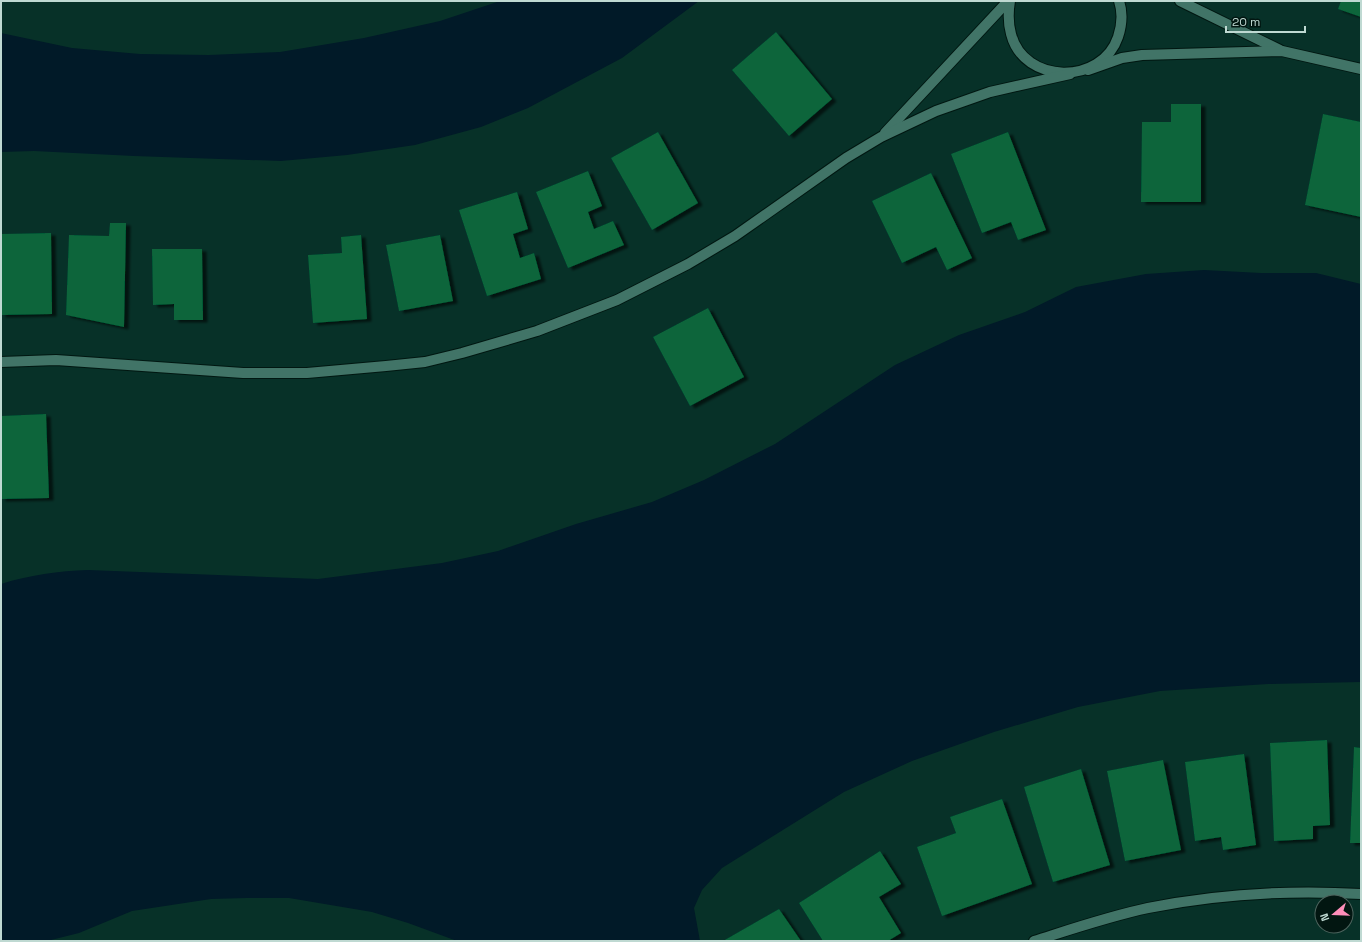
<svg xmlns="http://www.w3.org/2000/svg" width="1362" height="942" font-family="'Space Grotesk',sans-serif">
<defs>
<filter id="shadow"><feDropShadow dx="4.5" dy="2.5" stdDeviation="1" flood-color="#0009"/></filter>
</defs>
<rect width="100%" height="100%" fill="#073128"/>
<g fill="#011a28">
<path d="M500,1H699L622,58L528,108L481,127L415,145L347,155L281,161L134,156L34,151L1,152V33L72,48L140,54L209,55L280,52L364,38L440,21Z"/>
<path d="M1204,270L1261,273H1316L1361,284V682L1268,684L1160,691L1078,707L994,732L912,761L844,792L722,868L702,890L694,908L700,941H457L408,923L372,912L289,898H247L211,899L132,911L79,933L47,941H1V584C29,575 59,571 88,570L318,579L442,563L498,551L576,524L652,502L704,480L775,444L895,365L959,335L1025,312L1076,287L1146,274Z"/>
</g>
<g fill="#08653b" filter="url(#shadow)">
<path d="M1341,1H1361V17L1338,9Z"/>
<path d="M776,32L832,99L789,136L732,70Z"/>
<path d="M1171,104H1201V202H1141L1142,122H1171Z"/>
<path d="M1323,114L1361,122V217L1305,205Z"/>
<path d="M658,132L698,203L652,230L611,158Z"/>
<path d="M1008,132L1046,230L1018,240L1011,222L982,233L951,154Z"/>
<path d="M588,171L602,206L588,212L594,229L613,221L624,245L568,268L536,192Z"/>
<path d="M931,173L972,258L947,270L936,247L902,263L872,201Z"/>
<path d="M517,192L528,229L513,234L520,258L534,253L541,279L487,296L459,210Z"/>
<path d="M110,223H126L124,327L66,315L69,235L109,236Z"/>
<path d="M51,233L52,314L1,315V234Z"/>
<path d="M361,235L367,319L313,323L308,255L342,253L341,237Z"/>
<path d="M440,235L453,301L399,311L386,245Z"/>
<path d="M152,249H202L203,320H174V304L153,305Z"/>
<path d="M708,308L744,377L690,406L653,337Z"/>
<path d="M46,414L49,498L1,499V416Z"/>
<path d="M1327,740L1330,825L1313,826V839L1274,841L1270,743Z"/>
<path d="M1354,747L1361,748V843H1350Z"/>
<path d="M1244,754L1256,845L1223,850L1221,837L1195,841L1185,762Z"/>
<path d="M1163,760L1181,850L1125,861L1107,771Z"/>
<path d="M1081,769L1110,865L1053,882L1024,787Z"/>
<path d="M1002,799L1032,884L942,916L917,847L956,833L950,817Z"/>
<path d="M880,851L901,884L879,897L901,933L888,941H823L799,903Z"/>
<path d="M779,909L801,941H723Z"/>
</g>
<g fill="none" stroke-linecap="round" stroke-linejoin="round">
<g stroke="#001711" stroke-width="12">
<g id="minor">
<path d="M1010,1C1008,13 1008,23 1011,34C1024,85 1102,85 1118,37C1122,25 1123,13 1119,1"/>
<path d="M1180,1L1280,50"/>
<path d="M1088,70L1122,58L1142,55L1282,51L1361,69"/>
<path d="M885,133L1008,1"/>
<path d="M1,362L56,360L243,373H307L386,366L425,362L462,353L537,331L617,300L688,264L735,236L846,158L881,137L936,111L990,92L1070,74"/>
<path d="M1034,941C1072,929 1110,916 1148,908C1218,894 1291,890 1361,894"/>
</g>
</g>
<use href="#minor" stroke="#417467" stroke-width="10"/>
</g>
<rect width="1362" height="942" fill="none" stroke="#bfd9d2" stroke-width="4"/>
<g transform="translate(1334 914) rotate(251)"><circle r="19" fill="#021611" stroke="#4e645e"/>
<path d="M0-3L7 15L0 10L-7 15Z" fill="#ff8eba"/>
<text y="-6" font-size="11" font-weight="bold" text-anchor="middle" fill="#bfd9d2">N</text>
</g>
<path d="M1226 26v6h79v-6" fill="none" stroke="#bfd9d2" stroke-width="2"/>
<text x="1232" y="26" font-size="12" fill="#bfd9d2" stroke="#021611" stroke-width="3" paint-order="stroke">20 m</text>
</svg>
